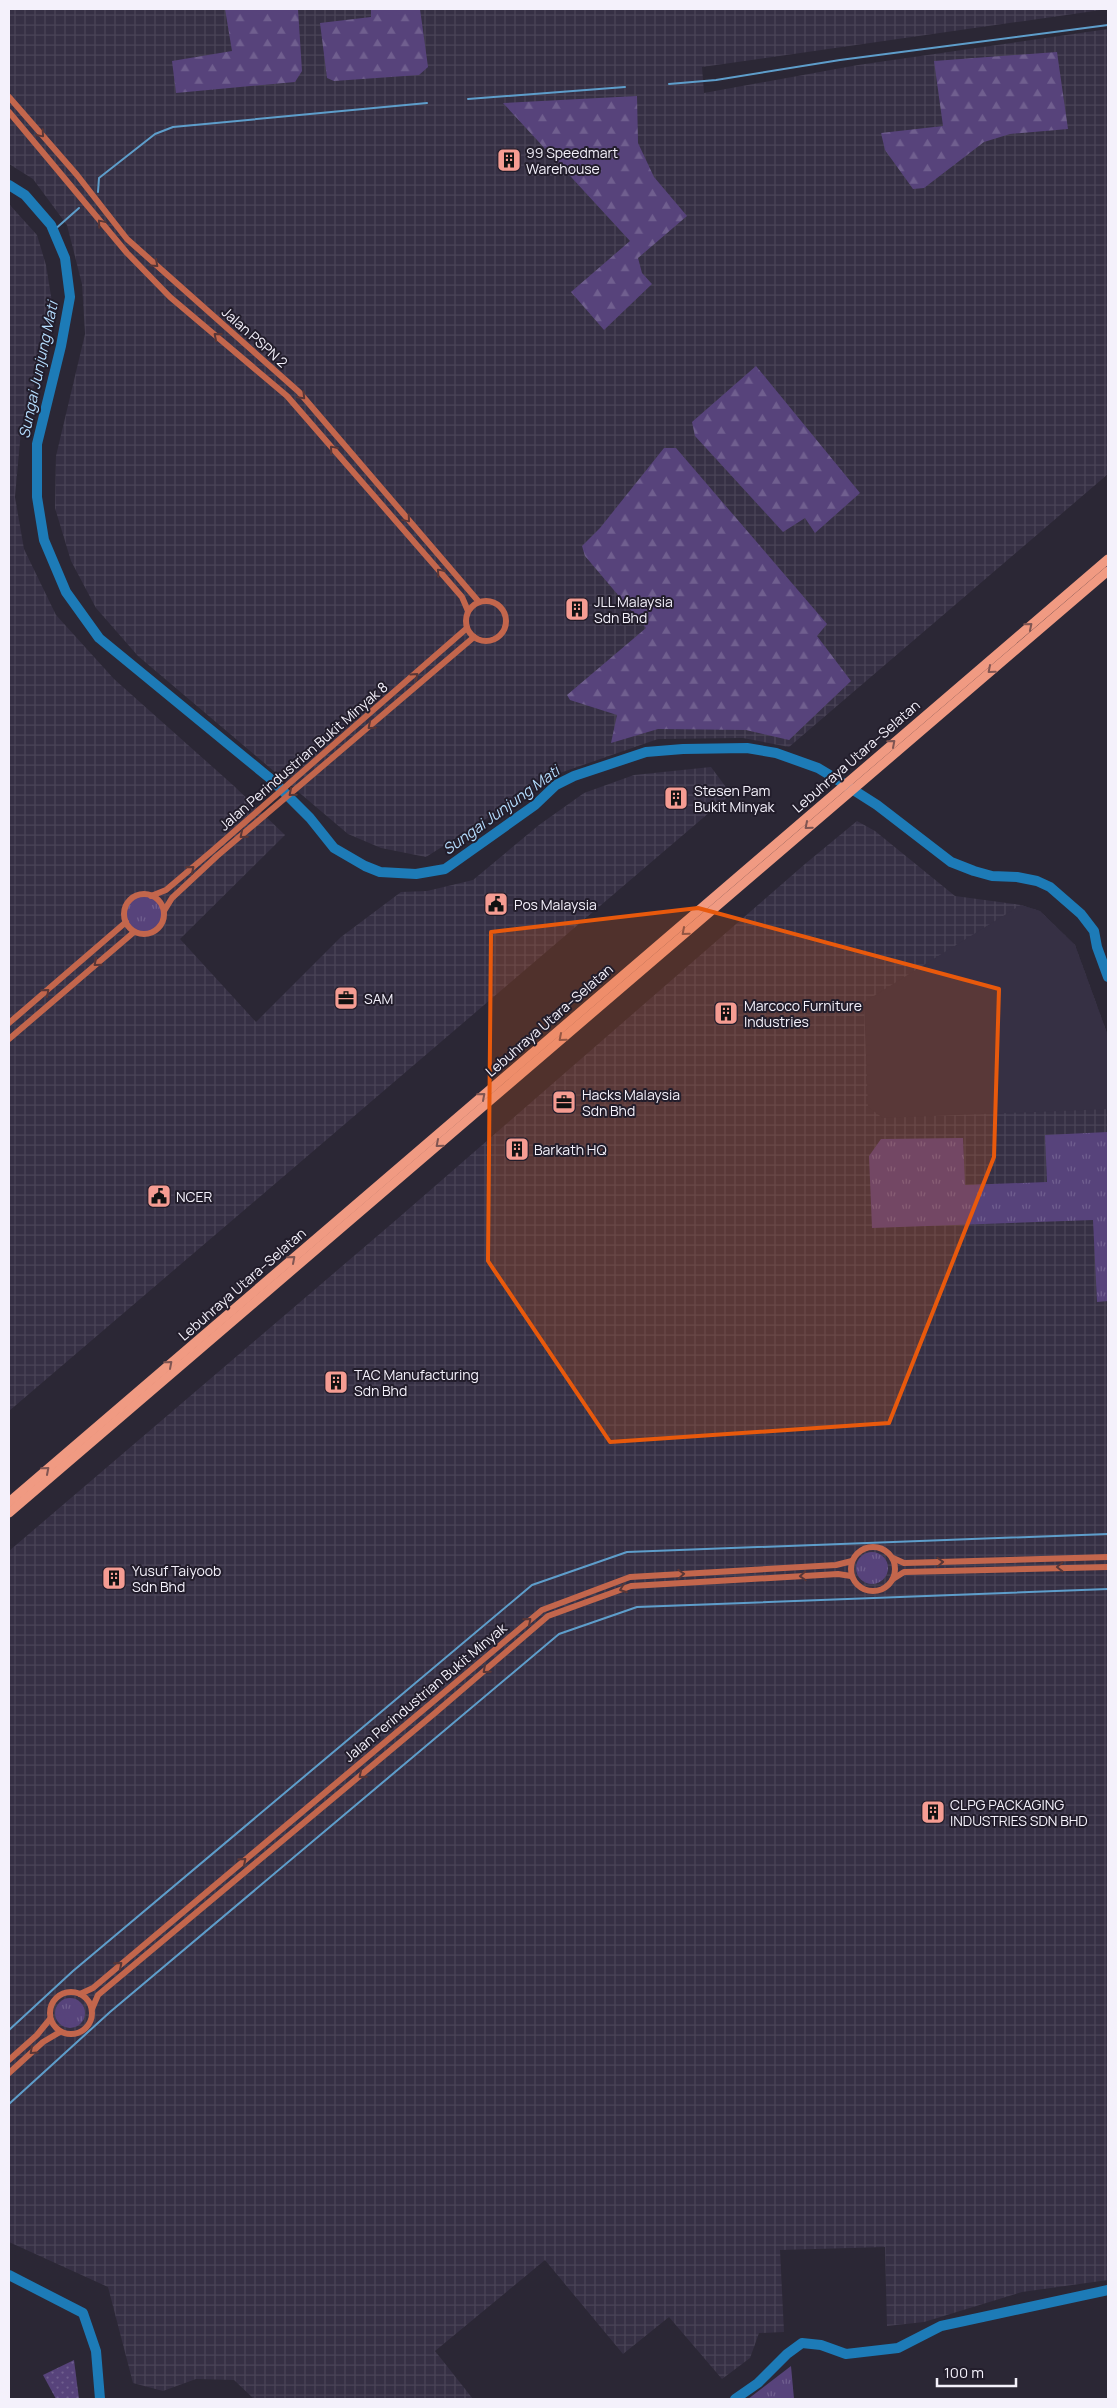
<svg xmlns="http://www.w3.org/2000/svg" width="1117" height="2408" font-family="Manrope,sans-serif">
<defs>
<pattern id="industrial-grid" width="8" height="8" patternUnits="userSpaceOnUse" patternTransform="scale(1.25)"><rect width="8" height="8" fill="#363044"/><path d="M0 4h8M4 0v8" fill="none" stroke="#4a4457"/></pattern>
<pattern id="grass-tufts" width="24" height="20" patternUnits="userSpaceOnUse" patternTransform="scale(1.25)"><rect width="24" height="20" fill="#57437b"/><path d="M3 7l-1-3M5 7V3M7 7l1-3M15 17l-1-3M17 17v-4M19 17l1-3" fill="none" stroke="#705f8f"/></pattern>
<pattern id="forest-firs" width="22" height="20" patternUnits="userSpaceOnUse" patternTransform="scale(1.25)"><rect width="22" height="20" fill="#57437b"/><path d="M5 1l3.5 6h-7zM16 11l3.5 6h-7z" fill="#705f8f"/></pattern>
<pattern id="park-dots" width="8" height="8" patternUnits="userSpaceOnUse" patternTransform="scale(1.25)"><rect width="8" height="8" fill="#57437b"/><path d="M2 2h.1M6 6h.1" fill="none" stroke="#705f8f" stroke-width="1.8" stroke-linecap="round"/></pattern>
</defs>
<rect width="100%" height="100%" fill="#2b2735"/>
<g fill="url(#industrial-grid)">
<path d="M9,9H1108L702,67L704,93L858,65L1108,29V474L789,747L743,738L658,739L557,774L426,857L381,848L348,834L138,656L96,608L71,561L55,508L56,456L85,334L82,284L67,225L33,179L9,164Z"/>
<path d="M9,204L37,235L46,265L52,302L49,334L21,430L15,497L24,549L56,615L114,679L234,786L285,835L180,939L256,1022L341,937L401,892L427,891L473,880L539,825L584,793L634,775L711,767L731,794L9,1411Z"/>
<path d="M857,821L875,831L955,896L1021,905L1040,911L1075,945L1108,1036V2280L1022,2292L924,2322L887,2326L885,2247L780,2250L784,2332L759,2333L750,2358L722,2379L669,2317L623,2354L545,2260L435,2351L473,2399H254L234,2380L196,2379L163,2391L133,2383L108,2287L9,2242V1551L396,1220L805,864Z"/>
</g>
<path fill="#363044" d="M1021,905L1040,911L1075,945L1108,1036V1109L883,1118L868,1107L864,1002Z"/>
<g fill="url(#grass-tufts)">
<circle cx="144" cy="914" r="18"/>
<path d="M1108,1132V1301L1097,1302L1093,1220L872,1228L869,1156L881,1139L963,1138L965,1185L1047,1182L1045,1135Z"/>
<circle cx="872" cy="1568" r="16"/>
<circle cx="70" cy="2013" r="15"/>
<path d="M791,2366L794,2399H748Z"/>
</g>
<g fill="url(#forest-firs)">
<path d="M225,9H298L302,71L295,82L176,93L172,61L232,51Z"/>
<path d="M371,9H420L428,67L419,75L334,81L327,78L320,23L371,17Z"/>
<path d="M1057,52L1068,129L1010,134L984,142L924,188L913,189L885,150L881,133L943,126L934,61Z"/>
<path d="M637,96L638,143L654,177L687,216L638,258L642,273L652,284L604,330L571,292L630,241L503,103Z"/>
<path d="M756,366L860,493L815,533L805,518L783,532L695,436L692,422Z"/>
<path d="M664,448H676L827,624L817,636L851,681L789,740L746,730L658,729L611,743L617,715L570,700L567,695L646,628L585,556L582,546L600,528Z"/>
</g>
<path fill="url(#park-dots)" d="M74,2360L79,2399H56L43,2375Z"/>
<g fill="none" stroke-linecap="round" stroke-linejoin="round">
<g stroke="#5e9ecb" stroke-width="2">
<path d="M669,84L716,80L840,60L1108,25"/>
<path d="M468,99L625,87"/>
<path d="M98,192L99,178L155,134L173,127L427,103"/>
<path d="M53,231L79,208"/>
<path d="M9,2030L73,1971L532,1585L627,1552L1108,1534"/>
<path d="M9,2104L110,2012L559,1634L637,1607L1108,1589"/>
</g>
<g stroke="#1d7bb7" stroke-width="10">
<path d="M9,185L25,195L51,225L65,258L70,297L61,346L37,444V497L44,540L66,592L99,638L272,780L310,818L334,848L365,866L380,872L416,874L445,869L535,805L556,785L574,776L646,752L683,749L747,748L776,753L818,768L833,777L877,805L951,862L974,871L992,876L1017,877L1037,881L1050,887L1081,914L1094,931L1097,947L1108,977"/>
<path d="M9,2275L83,2313L96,2351L100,2399"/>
<path d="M735,2399L758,2383L787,2354L802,2343L821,2345L846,2354L898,2348L941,2326L1108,2290"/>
</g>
<g stroke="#c3664c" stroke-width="6">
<path d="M9,97L77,175L127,239L299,392L479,602"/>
<path d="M9,112L127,253L170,297L287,396L462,597L468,611"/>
<circle cx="486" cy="621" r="20"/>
<circle cx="144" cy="914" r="20"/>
<path d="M151,896L166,890L212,851L467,628"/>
<path d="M164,911L172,898L217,856L474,637"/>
<path d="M9,1023L126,922"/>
<path d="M9,1039L134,932"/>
<circle cx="873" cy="1569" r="22"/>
<path d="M893,1558L904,1563L1108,1557"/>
<path d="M893,1579L904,1572L1108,1567"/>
<circle cx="71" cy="2013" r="21"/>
<path d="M80,1994L93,1988L542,1610L630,1577L836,1565L852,1561"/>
<path d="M92,2009L98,1995L435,1713L548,1616L631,1586L838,1574L851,1576"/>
<path d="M9,2060L37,2035L50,2019"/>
<path d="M9,2073L43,2042L60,2032"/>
</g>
<g stroke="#f09a82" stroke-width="9">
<path d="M9,1502L1108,559"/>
<path d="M9,1513L1108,571"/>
</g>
</g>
<defs><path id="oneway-chevron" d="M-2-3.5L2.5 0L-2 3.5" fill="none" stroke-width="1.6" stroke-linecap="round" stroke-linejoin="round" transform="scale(1.25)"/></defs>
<g stroke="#5a3737">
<use href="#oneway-chevron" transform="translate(41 134) rotate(49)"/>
<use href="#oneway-chevron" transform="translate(101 223) rotate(-130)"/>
<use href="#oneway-chevron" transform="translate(155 264) rotate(42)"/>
<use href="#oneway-chevron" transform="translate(217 336) rotate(-140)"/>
<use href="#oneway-chevron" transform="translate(302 396) rotate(46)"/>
<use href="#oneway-chevron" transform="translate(333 449) rotate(-131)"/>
<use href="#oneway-chevron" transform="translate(407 519) rotate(50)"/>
<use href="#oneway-chevron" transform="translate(440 572) rotate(-131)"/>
<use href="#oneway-chevron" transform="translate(415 676) rotate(-42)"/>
<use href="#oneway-chevron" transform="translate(371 726) rotate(139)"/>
<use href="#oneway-chevron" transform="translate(292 793) rotate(140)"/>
<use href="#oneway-chevron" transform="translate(243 835) rotate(140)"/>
<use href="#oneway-chevron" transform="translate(191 869) rotate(-40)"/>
<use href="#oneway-chevron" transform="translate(97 963) rotate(140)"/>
<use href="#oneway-chevron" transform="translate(46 992) rotate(-41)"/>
<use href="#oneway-chevron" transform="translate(940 1562) rotate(-2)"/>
<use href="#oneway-chevron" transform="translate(1060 1567) rotate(179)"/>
<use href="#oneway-chevron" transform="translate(681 1574) rotate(-3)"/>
<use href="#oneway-chevron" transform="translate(803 1576) rotate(177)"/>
<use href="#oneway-chevron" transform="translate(623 1589) rotate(160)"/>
<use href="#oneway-chevron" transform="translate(528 1621) rotate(-40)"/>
<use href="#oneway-chevron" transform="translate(486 1670) rotate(139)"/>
<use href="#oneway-chevron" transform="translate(362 1775) rotate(140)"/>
<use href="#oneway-chevron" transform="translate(243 1861) rotate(-40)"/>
<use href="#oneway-chevron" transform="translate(119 1965) rotate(-40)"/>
<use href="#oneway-chevron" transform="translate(33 2051) rotate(138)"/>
</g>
<g stroke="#7f5552">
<use href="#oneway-chevron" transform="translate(1029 626) rotate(-40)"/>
<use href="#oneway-chevron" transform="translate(991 670) rotate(139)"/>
<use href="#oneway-chevron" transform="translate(892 743) rotate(-41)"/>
<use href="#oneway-chevron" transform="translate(808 826) rotate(139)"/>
<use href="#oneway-chevron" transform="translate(685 932) rotate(139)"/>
<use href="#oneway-chevron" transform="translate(562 1038) rotate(139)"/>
<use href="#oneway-chevron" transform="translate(482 1096) rotate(-41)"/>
<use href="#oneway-chevron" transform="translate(439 1144) rotate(139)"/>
<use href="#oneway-chevron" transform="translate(292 1259) rotate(-41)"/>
<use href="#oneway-chevron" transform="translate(169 1364) rotate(-41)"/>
<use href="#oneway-chevron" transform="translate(46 1470) rotate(-41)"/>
</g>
<path fill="#e8590c" fill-opacity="0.2" stroke="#e8590c" stroke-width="4" stroke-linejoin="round" d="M698,908L999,989L994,1157L889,1423L610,1442L488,1261L491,932Z"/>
<defs>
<g id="building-square" transform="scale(1.25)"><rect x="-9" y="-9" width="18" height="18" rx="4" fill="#f59c92" stroke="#221d2b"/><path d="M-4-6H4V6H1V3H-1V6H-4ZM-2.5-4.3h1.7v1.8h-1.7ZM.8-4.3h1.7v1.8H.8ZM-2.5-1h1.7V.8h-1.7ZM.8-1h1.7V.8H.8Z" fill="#111"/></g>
<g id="civic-square" transform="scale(1.25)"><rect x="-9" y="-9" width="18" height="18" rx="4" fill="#f59c92" stroke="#221d2b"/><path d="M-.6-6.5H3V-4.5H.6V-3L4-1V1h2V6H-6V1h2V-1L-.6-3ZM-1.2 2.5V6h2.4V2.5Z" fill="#111"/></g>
<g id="office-square" transform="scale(1.25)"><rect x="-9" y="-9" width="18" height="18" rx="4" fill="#f59c92" stroke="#221d2b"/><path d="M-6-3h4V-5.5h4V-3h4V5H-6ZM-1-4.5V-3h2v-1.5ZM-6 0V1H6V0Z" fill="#111"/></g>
</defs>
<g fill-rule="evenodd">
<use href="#building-square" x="509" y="160"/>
<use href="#building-square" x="577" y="609"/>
<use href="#building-square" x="676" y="798"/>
<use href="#civic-square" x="496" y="904"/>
<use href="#office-square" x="346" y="998"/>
<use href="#building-square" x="726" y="1013"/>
<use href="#office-square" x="564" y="1102"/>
<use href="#building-square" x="517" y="1149"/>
<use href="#civic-square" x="159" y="1196"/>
<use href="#building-square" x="336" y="1382"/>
<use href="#building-square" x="114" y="1578"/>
<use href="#building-square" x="933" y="1812"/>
</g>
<g text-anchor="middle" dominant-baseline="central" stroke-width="4" stroke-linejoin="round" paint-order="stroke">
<g font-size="14" fill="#f4f1fb" stroke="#221d2b" text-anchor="start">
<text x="526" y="152">99 Speedmart<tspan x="526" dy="16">Warehouse</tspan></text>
<text x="594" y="601">JLL Malaysia<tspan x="594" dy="16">Sdn Bhd</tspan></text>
<text x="694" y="790">Stesen Pam<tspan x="694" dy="16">Bukit Minyak</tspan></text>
<text x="514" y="904">Pos Malaysia</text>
<text x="364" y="998">SAM</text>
<text x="744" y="1005">Marcoco Furniture<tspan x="744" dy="16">Industries</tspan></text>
<text x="582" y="1094">Hacks Malaysia<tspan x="582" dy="16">Sdn Bhd</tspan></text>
<text x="534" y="1149">Barkath HQ</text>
<text x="176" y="1196">NCER</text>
<text x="354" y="1374">TAC Manufacturing<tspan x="354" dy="16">Sdn Bhd</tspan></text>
<text x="132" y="1570">Yusuf Taiyoob<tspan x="132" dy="16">Sdn Bhd</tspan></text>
<text x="950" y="1804">CLPG PACKAGING<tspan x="950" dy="16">INDUSTRIES SDN BHD</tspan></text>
</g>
<g font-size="14" fill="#f4f1fb" stroke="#221d2b">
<text transform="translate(255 337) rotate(42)">Jalan PSPN 2</text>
<text transform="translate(303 756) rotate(-41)">Jalan Perindustrian Bukit Minyak 8</text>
<text transform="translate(856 756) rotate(-41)">Lebuhraya Utara–Selatan</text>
<text transform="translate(549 1020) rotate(-41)">Lebuhraya Utara–Selatan</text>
<text transform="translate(242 1284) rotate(-41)">Lebuhraya Utara–Selatan</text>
<text transform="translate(425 1692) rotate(-40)">Jalan Perindustrian Bukit Minyak</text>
</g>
<g font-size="15" font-style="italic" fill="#b5ddfe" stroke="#221d2b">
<text transform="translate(38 370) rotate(-78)">Sungai Junjung Mati</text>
<text transform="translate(501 810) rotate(-36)">Sungai Junjung Mati</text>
</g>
</g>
<rect width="1117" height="2408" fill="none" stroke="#f4f1fb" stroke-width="20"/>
<path d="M937 2378v8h79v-8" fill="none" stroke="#f4f1fb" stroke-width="2.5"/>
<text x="944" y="2378" font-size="15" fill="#f4f1fb" stroke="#221d2b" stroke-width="4" paint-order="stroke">100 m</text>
</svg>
